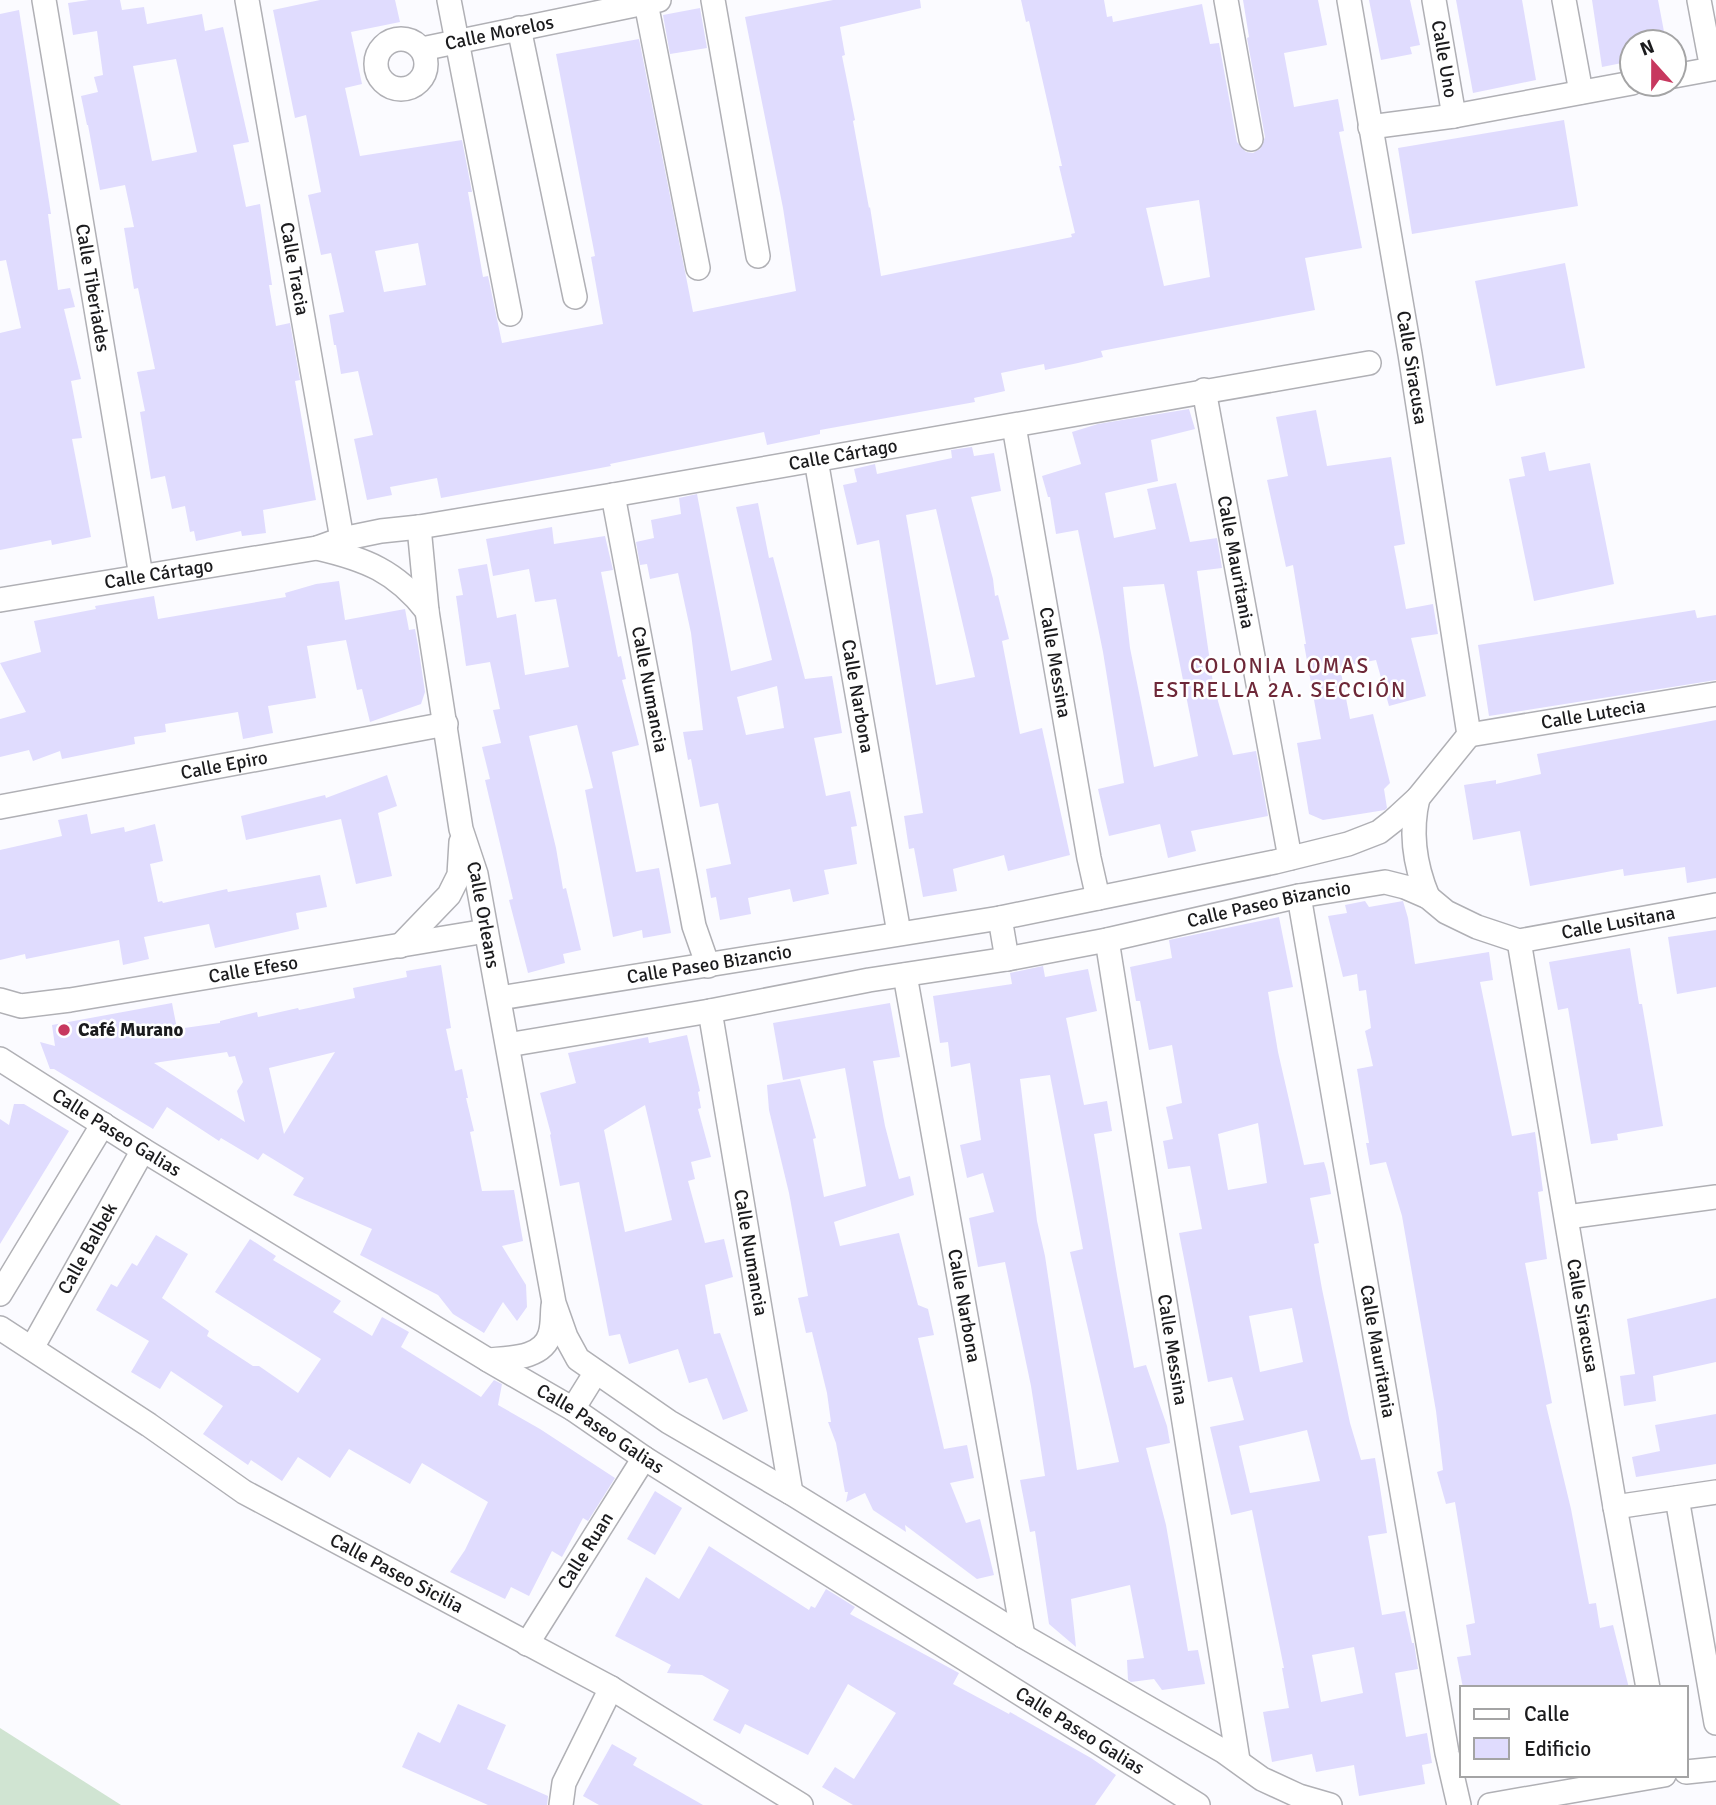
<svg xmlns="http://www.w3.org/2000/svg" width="1716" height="1805" font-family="Signika,sans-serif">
<rect width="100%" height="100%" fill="#fbfbff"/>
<path fill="#d0e4d2" d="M0,1728L121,1805H0Z"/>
<g fill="#e0dcfe" fill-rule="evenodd">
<path d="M89,0H120L122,10L144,7L147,24L202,14L205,31L223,27L249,142L233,145L246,207L260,204L272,285H269L276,326L290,323L300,380L295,381L316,500L263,510L266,533L242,536L241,531L196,541L194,531L190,532L185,506L172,509L165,476L151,479L140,412L145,411L137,372L155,369L138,288L134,289L124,228L134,227L125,185L100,190L88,125H87L81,96L98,92L94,77L103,75L97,31L73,35L68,3ZM176,59L197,152L152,161L133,66Z"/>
<path d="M320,0H395L400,22L351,32L362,84L345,88L360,156L462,140L472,192H468L483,277L488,276L502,343L603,324L591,257L595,256L556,54L639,39L693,312L796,291L783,208L745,17L833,0H920L921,8L840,27L845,55L842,56L855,120L853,121L869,208L870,207L881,276L1072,237L1071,234L1075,233L1059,166H1062L1029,21L1026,22L1021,0H1104L1107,17L1112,16L1113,22L1202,4L1210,44L1219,43L1237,142L1246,152L1253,153L1260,149L1265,137L1247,38L1249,37L1243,0H1318L1327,45L1284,53L1294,107L1338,99L1344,131L1339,132L1362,248L1305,258L1315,310L1101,351L1103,357L1078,363L1045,370L1044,364L1001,373L1005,391L974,398L975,402L820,430V434L767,445L764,432L610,464L611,466L441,498L437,478L390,487L392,495L367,500L354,439L373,435L358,371L341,374L336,345H334L329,315L344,312L331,253L321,255L308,195L321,192L306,115L295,118L273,10ZM1199,200L1210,277L1164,286L1146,208ZM418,243L426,285L384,292L375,251Z"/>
<path d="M1369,0H1410L1420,45L1410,47L1412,54L1381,60Z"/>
<path d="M1456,0H1522L1536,80L1473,93Z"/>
<path d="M1592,0H1658L1666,42H1632V61L1602,67Z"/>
<path d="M700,8L707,48L670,54L663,15Z"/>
<path d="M19,10L51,214H48L58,290L70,288L75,307L64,309L81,379L71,381L82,438L72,439L91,537L52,545L51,540L0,550V333L21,328L6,260L0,261V14Z"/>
<path d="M1564,120L1578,206L1412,234L1398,148Z"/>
<path d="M1565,263L1585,368L1496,386L1475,281Z"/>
<path d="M1189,409L1195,429L1151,440L1158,481L1105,493L1114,538L1156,529L1147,489L1176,483L1190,542L1217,538L1222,568L1197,571L1213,683L1233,755L1256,751L1268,816L1191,831L1196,851L1168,858L1160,824L1109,836L1098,789L1124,783L1103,652L1078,530L1056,534L1050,497H1048L1042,476L1081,464L1072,432L1098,424ZM1164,584L1198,756L1154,767L1130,648L1123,587Z"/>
<path d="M1316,410L1327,466L1391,457L1405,544L1394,546L1406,609L1433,604L1438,634L1411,638L1426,696L1389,706L1376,660L1340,667L1350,719L1373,714L1390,783L1384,789L1387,808L1385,810L1323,820L1309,814L1297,743L1321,739L1304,644H1306L1293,565L1286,567L1267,480L1288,476L1276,417Z"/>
<path d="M972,447L974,456L994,453L1001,491L971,497L993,579L995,596L998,595L1009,639L1002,641L1020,734L1042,728L1070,855L1008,871L1004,855L953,869L957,891L923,897L914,848L909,849L904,816L923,813L879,540L857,545L843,485L857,482L854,469L875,464L877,474L952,458L951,450ZM936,509L975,677L936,685L906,515Z"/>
<path d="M1545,452L1549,471L1590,463L1614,584L1534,601L1509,479L1525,476L1521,457Z"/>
<path d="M697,494L731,671L772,660L736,507L758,503L769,558L773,557L805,679L832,676L842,733L814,738L826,796L850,791L857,826L851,827L857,864L824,870L829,894L793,902L790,889L748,898L751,914L720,920L716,897L711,898L706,869L731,864L718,803L700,807L691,759L688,760L683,732L703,730L691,633L678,573L650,579L647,564L640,565L636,542L654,538L651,520L681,514L679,498ZM777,686L784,728L746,735L737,697Z"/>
<path d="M552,527L554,544L605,536L613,570L601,572L618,657L621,656L626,679L622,680L639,745L612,752L636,872L659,868L671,933L643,938L642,930L613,937L585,790L593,788L577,725L529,736L556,848L563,889L566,888L581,950L563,954L565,963L528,973L509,900L513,899L485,780L490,779L482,747L501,743L493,710L500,709L490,662L466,666L456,596L463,595L458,569L487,564L497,618L516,614L525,675L569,667L556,599L535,602L529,569L493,576L486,539Z"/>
<path d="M339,581L345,620L405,609L409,630L415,629L418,645L425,692L421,704L370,722L362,689L357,690L346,640L307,646L316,698L268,706L273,733L243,739L238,712L165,724L166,732L134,737L135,744L62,759L60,751L33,761L29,750L0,757V719L26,712L0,663L41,652L34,621L96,609L95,606L154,596L158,619L286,597L285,593L316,584Z"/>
<path d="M1695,610L1697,618L1716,615V680L1489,716L1478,645Z"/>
<path d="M1716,720V878L1687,883L1685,867L1624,876L1623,869L1530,886L1520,831L1473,840L1464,785L1496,780V784L1541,774L1537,754Z"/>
<path d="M387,775L397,806L378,813L392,876L356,884L341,819L246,840L241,816L325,795L326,798Z"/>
<path d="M87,814L91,834L124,827L125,832L155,824L163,861L150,864L158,902L162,901L163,903L227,889L228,892L320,875L327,907L296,913L299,929L215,948L209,924L144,937L149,959L123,965L119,940L26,959L25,954L0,960V850L62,836L58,820Z"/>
<path d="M1365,901L1369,907L1403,901L1408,918L1415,964L1489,952L1493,980L1480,982L1512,1136L1535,1132L1539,1161L1543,1191L1538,1192L1547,1259L1525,1263L1552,1403L1546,1405L1571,1509L1589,1604L1596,1603L1600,1628L1613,1625L1629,1688H1463L1457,1657L1471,1655L1466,1625L1475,1623L1455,1502L1446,1504L1437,1472L1443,1470L1436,1411L1402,1216L1386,1162L1370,1165L1366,1143H1369L1357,1069L1373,1066L1365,1031L1371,1028L1366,990L1359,991L1357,974L1343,977L1328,916L1347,913L1345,905Z"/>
<path d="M1279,917L1293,987L1268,992L1278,1052L1304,1165L1324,1162L1327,1172L1331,1194L1310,1198L1319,1243L1314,1244L1322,1289L1350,1423L1361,1460L1375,1458L1379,1481L1387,1533L1368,1536L1382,1615L1405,1611L1412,1643H1414L1418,1669L1395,1673L1406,1737L1427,1733L1432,1763L1422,1765L1425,1784L1359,1796L1354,1765L1316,1772L1312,1754L1272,1762L1263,1712L1289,1708L1282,1668H1284L1252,1510L1231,1515L1210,1427L1244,1420L1232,1377L1208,1382L1179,1233L1202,1229L1190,1166L1168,1169L1163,1141L1173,1139L1166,1107L1182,1103L1172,1045L1149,1050L1140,1001H1136L1130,967L1172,958L1169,940ZM1258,1123L1267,1183L1228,1190L1218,1134ZM1292,1308L1303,1362L1260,1372L1249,1316ZM1307,1430L1320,1481L1250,1493L1239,1446ZM1354,1647L1363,1693L1321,1702L1312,1655Z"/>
<path d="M1716,930V987L1677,994L1668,937Z"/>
<path d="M1630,948L1639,1004H1642L1663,1126L1617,1134L1618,1140L1591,1144L1568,1008L1558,1010L1549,962Z"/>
<path d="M441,965L451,1028L446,1029L455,1071L462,1069L468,1098H466L474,1131L470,1132L482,1191L514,1190L523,1241L502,1246L526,1285L527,1307L517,1321L503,1302L484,1333L453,1314L438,1295L360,1255L372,1229L293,1195L304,1178L263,1153L258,1160L221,1138L219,1141L167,1107L153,1129L54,1069H50L40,1042L55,1046L52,1025L172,1003L177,1029L220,1023V1021L257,1012L258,1017L298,1008L299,1010L355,998L353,988L407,977L406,971ZM227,1052L229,1057L235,1056L243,1082L237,1091L245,1122L154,1063ZM335,1052L284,1134L269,1068Z"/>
<path d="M1043,966L1045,977L1088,969L1097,1011L1066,1018L1084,1105L1107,1101L1112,1131L1094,1134L1117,1275L1134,1368L1146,1365L1167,1426L1170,1443L1146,1448L1166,1525L1188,1651L1198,1650L1205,1684L1162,1690L1154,1679L1131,1682L1128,1680L1127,1660L1144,1658L1130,1585L1071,1599L1076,1647L1049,1624L1035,1531L1030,1532L1020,1480L1045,1476L1031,1386L1005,1262L978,1267L969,1218L994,1212L983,1173L967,1178L960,1145L981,1140L970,1063L951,1067L948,1042L940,1043L933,996L1012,984L1010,973ZM1050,1075L1083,1249L1070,1252L1119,1462L1077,1470L1045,1256L1037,1221L1020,1079Z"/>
<path d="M890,1003L900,1057L873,1061L885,1126L899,1179L910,1176L914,1195L834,1222L840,1246L899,1233L918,1305L928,1309L934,1335L918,1338L944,1449L967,1445L974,1478L950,1483L966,1523L980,1519L994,1575L977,1579L905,1525L906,1532L873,1510L865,1493L846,1502L848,1492H845L836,1443L828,1422H831L827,1393L812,1332L806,1333L798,1298L808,1296L789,1193L769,1110L767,1085L800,1079L816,1138L813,1139L824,1197L866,1186L845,1068L783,1080L773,1023Z"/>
<path d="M687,1035L700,1091L698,1092L701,1108L698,1109L711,1157L691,1162L695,1179L688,1181L705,1243L724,1239L733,1277L705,1285L714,1334L720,1333L748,1411L723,1420L707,1378L689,1383L678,1349L629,1364L620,1334L609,1336L579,1182L560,1186L550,1135L551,1134L540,1093L576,1083L568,1053L648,1037L649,1043ZM645,1105L672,1220L625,1232L604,1130Z"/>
<path d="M14,1104H24L69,1131L0,1244V1119L9,1125Z"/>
<path d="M156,1235L188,1254L162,1298L209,1331L207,1336L253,1366H259L298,1393L321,1359L215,1292L250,1239L276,1256L273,1260L341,1301L333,1312L372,1336L382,1317L409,1332L401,1347L481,1397L494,1380L502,1384L498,1405L540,1429L615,1478L588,1521L583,1518L562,1557L552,1551L529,1596L511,1587L505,1599L450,1572L465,1550L488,1502L422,1463L410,1484L349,1449L330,1478L298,1457L282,1481L251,1460L248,1465L203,1434L223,1406L171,1371L160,1389L131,1372L149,1341L96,1310L111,1284L117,1287L132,1263L137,1266Z"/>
<path d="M1716,1298V1362L1653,1376L1656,1401L1624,1406L1620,1376L1635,1374L1627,1319Z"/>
<path d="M1716,1414V1464L1636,1477L1632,1457L1660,1451L1655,1425Z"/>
<path d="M655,1491L682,1508L655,1555L627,1539Z"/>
<path d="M709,1546L809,1610L811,1606L815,1608L826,1589L839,1597L855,1607L850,1614L959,1673L953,1684L1009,1714L1010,1712L1091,1758L1116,1775L1095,1805H853L822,1787L835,1767L854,1779L896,1713L848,1684L808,1755L745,1724L740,1734L713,1720L729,1690L702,1675L667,1673L671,1665L615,1636L646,1577L679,1599Z"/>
<path d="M458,1704L506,1725L487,1769L548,1796L547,1805H488L402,1767L418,1732L440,1743Z"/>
<path d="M612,1744L637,1758L633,1765L703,1805H599L583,1796Z"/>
</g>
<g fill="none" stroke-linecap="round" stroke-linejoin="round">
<g stroke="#b0b0b5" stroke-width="26">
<g id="minor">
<path id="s1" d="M44,0L141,576"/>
<path id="s2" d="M247,0L342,539"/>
<path d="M449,0L510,314"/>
<path d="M713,0L758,256"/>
<path d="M1226,0L1251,139"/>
<path id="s3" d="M1349,0L1410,354L1469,735"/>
<path id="s4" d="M1434,0L1454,116"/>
<path d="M1564,0L1581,92"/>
<path d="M646,3L698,268"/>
<path d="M519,28L575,297"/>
<circle cx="401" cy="64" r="25"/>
<path id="s5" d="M422,49L659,0"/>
<path d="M1674,76L1712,69L1699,0"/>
<path d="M1370,127L1454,116L1632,83"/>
<path id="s6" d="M1204,390L1290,858"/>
<path id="s7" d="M1014,426L1089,858L1098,898"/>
<path id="s8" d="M816,460L899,933"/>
<path id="s9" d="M613,495L694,926L708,966"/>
<path id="s10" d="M419,527L427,611L461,829L476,874L554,1303L566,1337L578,1359L669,1422L791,1493L1023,1636L1223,1751L1262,1779L1299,1796L1330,1805"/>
<path d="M317,548C365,559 396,571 427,611"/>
<path id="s11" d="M0,600L317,548L342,539L381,531L419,527L613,495L1369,363"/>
<path id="s12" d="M1469,735L1716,694"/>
<path d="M1418,798C1410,831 1415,866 1428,897"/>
<path id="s13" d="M0,807L446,724"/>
<path id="s14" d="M1299,896L1447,1753L1459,1805"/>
<path d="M1000,918L1007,959"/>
<path id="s15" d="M1107,940L1238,1760"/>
<path id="s16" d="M1519,941L1615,1507L1648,1688"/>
<path d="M400,946L449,895L459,875L461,842"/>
<path id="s17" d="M905,975L1023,1636"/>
<path id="s18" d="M500,998L1000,918L1275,862L1348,844L1379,832L1393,821L1418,798L1469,735"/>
<path id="s19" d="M0,1000L21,1006L70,1000L486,931"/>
<path id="s20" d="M710,1011L791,1493"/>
<path id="s21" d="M508,1045L710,1011L869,980L1007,959L1107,940L1299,896L1385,882L1405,887L1428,897L1446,912L1477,927L1519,941L1716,905"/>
<path id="s22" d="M0,1059L143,1150L488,1360L573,1409L644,1458L1198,1805"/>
<path d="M1567,1217L1716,1197"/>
<path d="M0,1294L103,1124"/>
<path id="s23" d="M0,1328L149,1425L244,1492L611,1688L801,1805"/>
<path id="s24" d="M32,1348L143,1150"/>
<path d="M488,1360C509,1358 543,1359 550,1334C553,1325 552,1315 553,1306"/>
<path d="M573,1409L596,1372"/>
<path d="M1677,1498L1716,1723"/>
<path d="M1615,1507L1716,1492"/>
<path id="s25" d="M527,1644L644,1458"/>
<path d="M1686,1772L1716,1769"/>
<path d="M561,1805L564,1783L611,1688"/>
<path d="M1490,1805L1664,1775"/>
</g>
</g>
<use href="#minor" stroke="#fff" stroke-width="23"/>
</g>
<circle fill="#c7385f" stroke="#fff" stroke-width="2.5" cx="64" cy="1030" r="7"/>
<g text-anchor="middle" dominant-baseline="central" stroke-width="5" stroke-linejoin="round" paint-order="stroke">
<g font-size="19" fill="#1b1b1d" stroke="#fff">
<text stroke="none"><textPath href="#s5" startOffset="79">Calle Morelos</textPath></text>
<text stroke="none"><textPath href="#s4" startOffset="60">Calle Uno</textPath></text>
<text stroke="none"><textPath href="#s2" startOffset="273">Calle Tracia</textPath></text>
<text stroke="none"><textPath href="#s1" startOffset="292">Calle Tiberiades</textPath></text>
<text stroke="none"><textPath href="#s3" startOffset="373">Calle Siracusa</textPath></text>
<text stroke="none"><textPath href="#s11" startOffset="856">Calle Cártago</textPath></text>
<text stroke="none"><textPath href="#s6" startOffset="175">Calle Mauritania</textPath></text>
<text stroke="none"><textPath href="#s11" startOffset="161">Calle Cártago</textPath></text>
<text stroke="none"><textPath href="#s7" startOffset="240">Calle Messina</textPath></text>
<text stroke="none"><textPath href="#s9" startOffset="198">Calle Numancia</textPath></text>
<text stroke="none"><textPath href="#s8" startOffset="240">Calle Narbona</textPath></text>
<text stroke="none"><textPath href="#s12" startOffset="126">Calle Lutecia</textPath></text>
<text stroke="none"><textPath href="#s13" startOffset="228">Calle Epiro</textPath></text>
<text stroke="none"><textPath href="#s21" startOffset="774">Calle Paseo Bizancio</textPath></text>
<text stroke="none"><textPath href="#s10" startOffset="394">Calle Orleans</textPath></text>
<text stroke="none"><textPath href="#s21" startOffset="1141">Calle Lusitana</textPath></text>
<text stroke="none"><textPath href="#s18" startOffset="212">Calle Paseo Bizancio</textPath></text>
<text stroke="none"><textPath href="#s19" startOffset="257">Calle Efeso</textPath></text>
<text stroke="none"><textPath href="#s22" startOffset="138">Calle Paseo Galias</textPath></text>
<text stroke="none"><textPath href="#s24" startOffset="114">Calle Balbek</textPath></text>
<text stroke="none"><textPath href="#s20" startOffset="245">Calle Numancia</textPath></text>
<text stroke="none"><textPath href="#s17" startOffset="336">Calle Narbona</textPath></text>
<text stroke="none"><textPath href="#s16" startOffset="380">Calle Siracusa</textPath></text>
<text stroke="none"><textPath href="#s15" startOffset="415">Calle Messina</textPath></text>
<text stroke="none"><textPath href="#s14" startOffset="462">Calle Mauritania</textPath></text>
<text stroke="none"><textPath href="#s22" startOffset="705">Calle Paseo Galias</textPath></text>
<text stroke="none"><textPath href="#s25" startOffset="110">Calle Ruan</textPath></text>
<text stroke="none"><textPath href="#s23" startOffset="467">Calle Paseo Sicilia</textPath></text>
<text stroke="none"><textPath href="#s22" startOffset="1272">Calle Paseo Galias</textPath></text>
</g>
<g font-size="19" font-weight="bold" fill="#1b1b1d" stroke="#fff" text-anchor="start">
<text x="78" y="1030">Café Murano</text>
</g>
<g font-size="21" letter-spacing="2" fill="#6e2838" stroke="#fff">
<text x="1280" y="666">COLONIA LOMAS<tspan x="1280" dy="24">ESTRELLA 2A. SECCIÓN</tspan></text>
</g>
</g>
<rect x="1460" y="1686" width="228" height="91" fill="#ffffff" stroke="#a4a4a5" stroke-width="2"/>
<rect x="1474" y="1709" width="35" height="10" fill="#ffffff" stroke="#a4a4a5" stroke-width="2"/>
<text x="1524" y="1721" font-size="21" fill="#1b1b1d">Calle</text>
<rect x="1474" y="1738" width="35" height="21" fill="#e0dcfe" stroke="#a4a4a5" stroke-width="2"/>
<text x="1524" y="1756" font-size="21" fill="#1b1b1d">Edificio</text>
<g transform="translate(1653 63) rotate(339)"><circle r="33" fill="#ffffff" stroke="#a4a4a5" stroke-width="2"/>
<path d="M0-5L12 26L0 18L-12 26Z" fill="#c7385f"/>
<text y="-10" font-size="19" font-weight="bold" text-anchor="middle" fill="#1b1b1d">N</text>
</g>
</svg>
